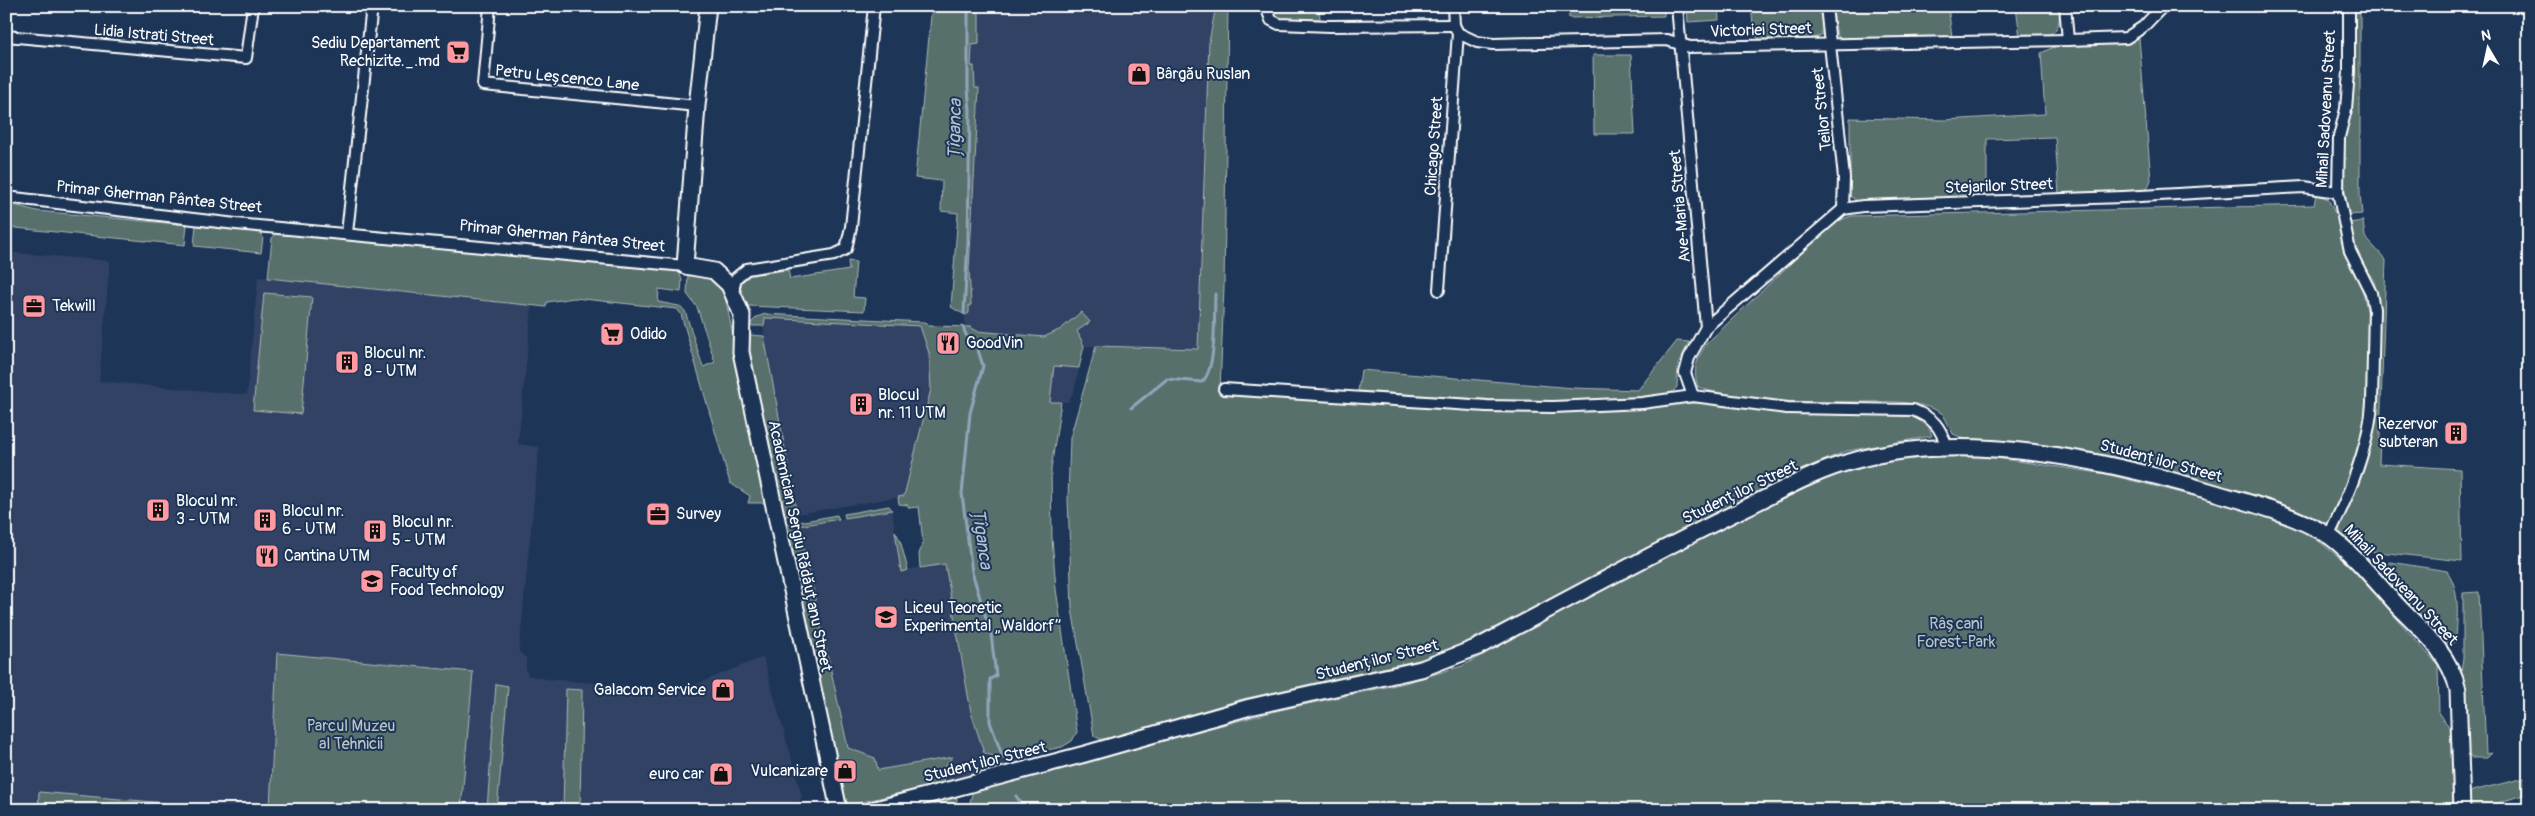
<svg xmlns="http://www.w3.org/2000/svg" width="2535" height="816" font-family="Pangolin,sans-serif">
<rect width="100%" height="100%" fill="#1d3557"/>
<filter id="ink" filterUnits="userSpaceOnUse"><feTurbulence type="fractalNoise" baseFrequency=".02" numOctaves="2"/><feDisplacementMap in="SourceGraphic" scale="10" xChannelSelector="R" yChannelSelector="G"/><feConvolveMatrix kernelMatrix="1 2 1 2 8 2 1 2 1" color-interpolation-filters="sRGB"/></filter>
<g filter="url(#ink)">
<g fill="#334365">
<path d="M979,6H1216L1209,42L1198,350L1084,346L1077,331L1081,312L1061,329L1044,337L977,331L965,326V315L969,305H971L969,270L979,89L975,88L974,67L971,66L972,44H979Z"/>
<path d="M6,252L110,261L99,381L247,395L258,277L532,306L518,444L539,447L519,652L526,658V670L528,675L545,679L657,688L662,698L763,657L802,796L797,808L792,810H6Z"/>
<path d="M764,318L960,326L924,419L904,496L797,514L764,336Z"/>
<path d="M1054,365L1079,368L1074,391L1068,402H1050Z"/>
<path d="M892,510L901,571L945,563L971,712L984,753L1003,759L1028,753L1030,760L944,783L941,770L952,757L877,770L875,758L848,748L799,526Z"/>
</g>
<g fill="#586f6c" stroke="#acb7b6">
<path d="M932,6H979V44L972,45L971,66H974L975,88H979L969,270L971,305H969V313L965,315L951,307L958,213L941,211L942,181L915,178Z"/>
<path d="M1216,6H1228L1224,287L1220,391L1542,410L1696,403L1909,415L1928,425L1932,436L1847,451L1800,470L1455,648L1432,657L1239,700L1110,739H1100L1094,736L1072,609L1068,499L1070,438L1096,346L1198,349L1209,42Z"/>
<path d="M1271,6H1319L1320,19H1282L1273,15Z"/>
<path d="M1568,6H1664V16L1569,18Z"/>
<path d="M1687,6H1718L1719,20L1688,22Z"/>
<path d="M1751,6H1823L1825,31C1819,44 1773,40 1759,39L1754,34Z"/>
<path d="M1832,6H1948L1952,37L1842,38L1837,36Z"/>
<path d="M2016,6H2059C2063,38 2046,37 2020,38Z"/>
<path d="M2354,6H2360V195L2362,214L2348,215L2342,164L2343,136L2353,83Z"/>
<path d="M2139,38L2151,180L2146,192L2059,194L2055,137L1987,139V197L1857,201L1850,196V118L1945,120L2045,114L2041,53L2054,47Z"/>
<path d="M1593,55H1631L1635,134H1594Z"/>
<path d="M2316,194L2328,199L2337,217L2346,253L2362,287L2370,324L2367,402L2360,445L2335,515L2327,525L2319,524L2279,504L2146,465L2097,454L2051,447L1969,441L1953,434L1943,414C1919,399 1885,402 1857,402C1805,401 1747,405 1698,387C1692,369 1697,360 1706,344L1833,223L1851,216L2314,205Z"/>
<path d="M6,203L37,211L187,225L185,245L6,227Z"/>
<path d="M2363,221L2365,237L2386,260L2379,464L2460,469L2462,561L2350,549L2343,540L2339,527L2370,445L2376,420L2379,310L2374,281L2359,257L2353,242L2349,223Z"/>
<path d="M196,225L260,231L263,237L261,253L194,246Z"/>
<path d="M276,234L678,270L682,280L681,292L659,289L658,302L679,306L685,311L703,367L715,362L697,307L687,294L688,273C704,275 715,277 724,291L767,503H748L750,496L730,483L681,314L677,309L574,298L547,302L546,307L268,278L272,238Z"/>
<path d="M848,261L856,262L853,297L865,298L864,311L748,306L738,290L741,279L744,275L788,270L790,279L849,270Z"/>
<path d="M264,293L312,297L301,414L253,410Z"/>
<path d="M1081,312L1090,322L1077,331L1084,346L1079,368L1054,366L1050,402H1061L1051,469L1052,538L1056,589L1077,732L1072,741L1062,747L1003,759L984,753L971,712L945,564L920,568L919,554L923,543L919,507L909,508L908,505L899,504L898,497L904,496L931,389L929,353L920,326L765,318L764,326H748L757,317L765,314L924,322L928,326L970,327L977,331L1044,337L1061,329Z"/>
<path d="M750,335L764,336L797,514L781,517L743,341Z"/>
<path d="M1677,341L1689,342L1678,365L1677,387L1672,393L1651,398L1526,402L1358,391L1361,370L1573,388L1638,390Z"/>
<path d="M1944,456L1989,457L2106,474L2250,510L2306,531L2349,565L2438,665L2439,714L2453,731V810H968L973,790L1280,710L1405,683L1462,666L1587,597L1812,484L1848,470L1885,461Z"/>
<path d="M889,506L892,510L845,518L844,514Z"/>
<path d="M837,515L839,519L799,526L848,748L875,758L878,770L953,757L941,770L944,783L853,804L847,803L844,797L786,528L789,524Z"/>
<path d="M895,531L900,540L908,570L901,572Z"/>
<path d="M2390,562L2447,571C2461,591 2457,618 2456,641L2450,646H2445L2384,581L2382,566Z"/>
<path d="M2479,592L2486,754L2492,753L2487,758H2471L2465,751L2460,676L2463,658V593Z"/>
<path d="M277,653L473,672L461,810L270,809Z"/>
<path d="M496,684L508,686L497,810H487Z"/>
<path d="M566,689L582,690L580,810H563Z"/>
<path d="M2529,777V793L2476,810L2468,803L2467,797L2472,791Z"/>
<path d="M39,792L200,806V810H38Z"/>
<path d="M957,798L956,810H915L956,798Z"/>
</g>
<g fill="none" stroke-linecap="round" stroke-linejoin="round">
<g stroke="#8fa6bb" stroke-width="3">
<path d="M964,313L968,242L970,110L968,89V6"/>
<path d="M963,327L966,335L976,344L983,366L970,413L962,494L972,572L991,634L996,676L990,679V722L1002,755"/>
<path d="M1131,408L1167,379L1202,382C1217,369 1214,315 1215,294"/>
<path d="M1016,796L1026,810"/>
</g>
<g stroke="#fff" stroke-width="14">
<g id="street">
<path d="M490,6L483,85L697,106"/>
<path d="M1266,6L1271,20L1279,24L1330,26L1454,25"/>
<path d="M1677,6L1706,327L1689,358L1685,373L1693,396"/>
<path d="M1826,6L1844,178L1843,209"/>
<path d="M2065,6L2068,40"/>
<path d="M1458,33L1477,42L1493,44L1667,40L1690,47L2068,40L2126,38L2143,27L2163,6"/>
<path d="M6,36L246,58L253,6"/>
<path d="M6,197L236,224L685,266"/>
<path d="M347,233L372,6"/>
<path d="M1439,290L1458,33L1454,25L1453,6"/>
<path d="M733,291L736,278L747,269L834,255L846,249L851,227L874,6"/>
<path d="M1706,327L1843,209L1863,206L2123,197L2304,187L2338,192"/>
<path d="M1224,389L1487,406L1553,407L1642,403L1693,396L1787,408L1913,410C1935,419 1939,426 1948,448"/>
<path d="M2329,535C2349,495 2369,448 2372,403L2374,309L2371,293L2350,251L2338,192L2339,137L2346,109L2349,72V6"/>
</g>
</g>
<g stroke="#fff" stroke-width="19">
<g id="secondary">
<path d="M708,6L697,106L685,266L714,271L729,285L742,315L741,352L839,810"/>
<path d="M872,810L1085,754L1250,707L1421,669L1478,647C1565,601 1652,553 1741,510C1777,493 1814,471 1853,461C1965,429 2107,460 2216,493C2253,504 2292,514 2326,534C2349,548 2381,588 2401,609C2425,633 2450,655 2458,690L2462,810"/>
</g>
</g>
<use href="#street" stroke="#1d3557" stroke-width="10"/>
<use href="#secondary" stroke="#1d3557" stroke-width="15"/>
</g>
</g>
<defs>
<g id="supermarket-square" transform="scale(1.25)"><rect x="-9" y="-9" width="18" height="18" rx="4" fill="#ff9aa2" stroke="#1d3557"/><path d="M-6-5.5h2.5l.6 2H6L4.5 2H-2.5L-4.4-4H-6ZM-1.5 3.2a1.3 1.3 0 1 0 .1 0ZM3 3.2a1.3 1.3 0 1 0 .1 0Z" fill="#111"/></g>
<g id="shop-square" transform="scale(1.25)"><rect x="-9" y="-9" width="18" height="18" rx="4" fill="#ff9aa2" stroke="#1d3557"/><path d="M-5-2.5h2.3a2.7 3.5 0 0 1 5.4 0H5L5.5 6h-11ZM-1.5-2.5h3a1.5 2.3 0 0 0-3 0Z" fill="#111"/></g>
<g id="office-square" transform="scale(1.25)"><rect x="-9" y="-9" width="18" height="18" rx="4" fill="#ff9aa2" stroke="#1d3557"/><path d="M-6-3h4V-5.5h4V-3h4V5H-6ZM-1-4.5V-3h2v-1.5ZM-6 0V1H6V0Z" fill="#111"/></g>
<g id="restaurant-square" transform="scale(1.25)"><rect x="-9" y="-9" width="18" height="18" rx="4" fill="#ff9aa2" stroke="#1d3557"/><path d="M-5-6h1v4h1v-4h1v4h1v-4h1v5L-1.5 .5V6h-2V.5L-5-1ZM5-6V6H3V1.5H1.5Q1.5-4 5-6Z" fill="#111"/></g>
<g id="building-square" transform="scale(1.25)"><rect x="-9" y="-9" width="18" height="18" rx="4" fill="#ff9aa2" stroke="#1d3557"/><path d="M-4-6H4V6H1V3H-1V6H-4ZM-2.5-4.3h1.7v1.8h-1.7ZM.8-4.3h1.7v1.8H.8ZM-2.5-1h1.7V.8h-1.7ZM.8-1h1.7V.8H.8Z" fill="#111"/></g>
<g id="university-square" transform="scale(1.25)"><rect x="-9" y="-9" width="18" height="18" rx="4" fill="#ff9aa2" stroke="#1d3557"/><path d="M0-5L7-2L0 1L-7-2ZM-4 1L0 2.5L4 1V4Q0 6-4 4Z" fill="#111"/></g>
<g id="school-square" transform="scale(1.25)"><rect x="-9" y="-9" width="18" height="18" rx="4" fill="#ff9aa2" stroke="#1d3557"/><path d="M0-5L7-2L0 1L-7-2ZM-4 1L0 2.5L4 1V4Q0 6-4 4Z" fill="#111"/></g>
</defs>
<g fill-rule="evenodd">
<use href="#supermarket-square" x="458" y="52"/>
<use href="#shop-square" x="1139" y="74"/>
<use href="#office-square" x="34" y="306"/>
<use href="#supermarket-square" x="612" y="334"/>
<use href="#restaurant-square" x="948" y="343"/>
<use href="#building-square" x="347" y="362"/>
<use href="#building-square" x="861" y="404"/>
<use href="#building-square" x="2456" y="433"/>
<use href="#building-square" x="158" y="510"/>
<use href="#office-square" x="658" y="514"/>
<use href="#building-square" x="265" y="520"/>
<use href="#building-square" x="375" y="531"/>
<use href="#restaurant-square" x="267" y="556"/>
<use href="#university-square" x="372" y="581"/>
<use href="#school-square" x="886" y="617"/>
<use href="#shop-square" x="723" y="690"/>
<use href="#shop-square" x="845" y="771"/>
<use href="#shop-square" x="721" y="774"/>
</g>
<g text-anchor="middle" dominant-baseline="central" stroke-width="4" stroke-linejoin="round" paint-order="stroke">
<g font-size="16" fill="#fff" stroke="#1d3557">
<text transform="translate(1761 30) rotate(-2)">Victoriei Street</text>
<text transform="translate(154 35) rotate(5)">Lidia Istrati Street</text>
<text transform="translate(567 78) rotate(6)">Petru Leșcenco Lane</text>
<text transform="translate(1822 109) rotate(-96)">Teilor Street</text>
<text transform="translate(2326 109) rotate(-87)">Mihail Sadoveanu Street</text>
<text transform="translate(1434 146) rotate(-86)">Chicago Street</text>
<text transform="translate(1999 186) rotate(-2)">Stejarilor Street</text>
<text transform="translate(159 197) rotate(6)">Primar Gherman Pântea Street</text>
<text transform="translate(1680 206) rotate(-95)">Ave-Maria Street</text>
<text transform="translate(562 236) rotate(6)">Primar Gherman Pântea Street</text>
<text transform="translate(2161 461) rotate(15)">Studenților Street</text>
<text transform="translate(1740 492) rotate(-26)">Studenților Street</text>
<text transform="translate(800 546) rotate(78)">Academician Sergiu Rădăuțanu Street</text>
<text transform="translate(2401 585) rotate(47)">Mihail Sadoveanu Street</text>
<text transform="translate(1377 660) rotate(-14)">Studenților Street</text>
<text transform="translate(985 762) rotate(-14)">Studenților Street</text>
</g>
<g font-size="16" fill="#fff" stroke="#1d3557" text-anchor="start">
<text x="440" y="43" text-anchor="end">Sediu Departament<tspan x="440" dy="18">Rechizite._.md</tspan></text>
<text x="1156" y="74">Bârgău Ruslan</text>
<text x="52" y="306">Tekwill</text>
<text x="630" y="334">Odido</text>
<text x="966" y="343">GoodVin</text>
<text x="364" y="353">Blocul nr.<tspan x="364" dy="18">8 - UTM</tspan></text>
<text x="878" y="395">Blocul<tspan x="878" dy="18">nr. 11 UTM</tspan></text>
<text x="2438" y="424" text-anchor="end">Rezervor<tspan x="2438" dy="18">subteran</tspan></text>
<text x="176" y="501">Blocul nr.<tspan x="176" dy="18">3 - UTM</tspan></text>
<text x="282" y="511">Blocul nr.<tspan x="282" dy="18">6 - UTM</tspan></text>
<text x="676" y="514">Survey</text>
<text x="392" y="522">Blocul nr.<tspan x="392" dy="18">5 - UTM</tspan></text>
<text x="284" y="556">Cantina UTM</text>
<text x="390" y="572">Faculty of<tspan x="390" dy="18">Food Technology</tspan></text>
<text x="904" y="608">Liceul Teoretic<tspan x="904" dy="18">Experimental „Waldorf”</tspan></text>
<text x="706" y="690" text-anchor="end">Galacom Service</text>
<text x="828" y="771" text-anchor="end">Vulcanizare</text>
<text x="704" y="774" text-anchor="end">euro car</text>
</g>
<g font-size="16" fill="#bcc5c4" stroke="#1d3557">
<text x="1956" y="624">Râșcani<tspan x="1956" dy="18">Forest-Park</tspan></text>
<text x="351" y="726">Parcul Muzeu<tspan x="351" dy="18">al Tehnicii</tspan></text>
</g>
<g font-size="18" font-style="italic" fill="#b5c3d1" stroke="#1d3557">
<text transform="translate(955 129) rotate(-89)">Țîganca</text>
<text transform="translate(982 539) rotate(82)">Țîganca</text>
</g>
</g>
<rect width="2535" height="816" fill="none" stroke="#1d3557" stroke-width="25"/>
<rect x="12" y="12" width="2510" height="791" fill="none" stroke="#fff" stroke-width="2" filter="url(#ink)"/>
<g transform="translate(2488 48) rotate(351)" stroke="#1d3557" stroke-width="4" paint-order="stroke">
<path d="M0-4L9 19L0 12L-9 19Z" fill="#ffffff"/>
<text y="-8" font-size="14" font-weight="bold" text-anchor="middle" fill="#ffffff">N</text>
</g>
</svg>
